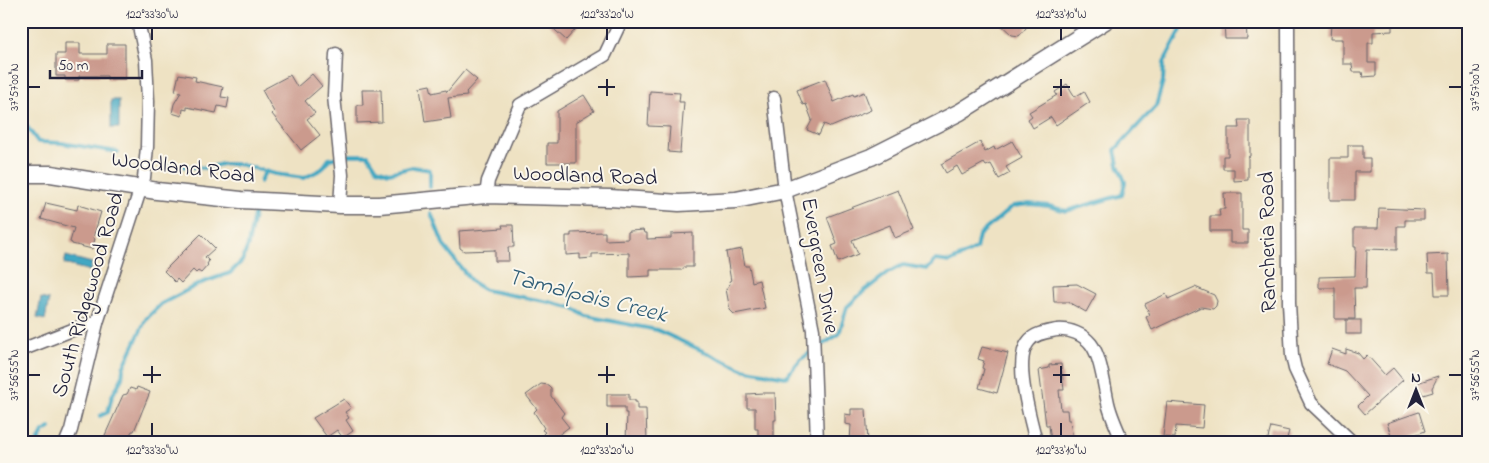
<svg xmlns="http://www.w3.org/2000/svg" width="1489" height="463" font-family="'Indie Flower',sans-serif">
<rect width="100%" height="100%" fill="#fbf7ec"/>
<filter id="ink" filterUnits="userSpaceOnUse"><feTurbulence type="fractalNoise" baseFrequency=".02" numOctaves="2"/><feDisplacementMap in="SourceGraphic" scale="10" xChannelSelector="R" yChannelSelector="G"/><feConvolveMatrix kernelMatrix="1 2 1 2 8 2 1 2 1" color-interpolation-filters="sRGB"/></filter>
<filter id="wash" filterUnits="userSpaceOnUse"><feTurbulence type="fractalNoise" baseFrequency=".0096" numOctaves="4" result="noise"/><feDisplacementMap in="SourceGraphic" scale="20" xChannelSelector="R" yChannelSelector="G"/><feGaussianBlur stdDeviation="1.12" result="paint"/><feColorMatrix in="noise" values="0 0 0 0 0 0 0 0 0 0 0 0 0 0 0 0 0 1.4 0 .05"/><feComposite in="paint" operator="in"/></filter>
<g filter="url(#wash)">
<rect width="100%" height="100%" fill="#eee2c3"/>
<g fill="#42a7c2" stroke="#32647e">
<rect x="111" y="100" width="8" height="28"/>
<path d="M66,256L92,263L90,271L64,264Z"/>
<path d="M41,298L49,300L45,320L37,318Z"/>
</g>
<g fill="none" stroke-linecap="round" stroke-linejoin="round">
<g stroke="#42a7c2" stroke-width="4">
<path d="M21,121L25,124L38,142L61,143L118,152"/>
<path d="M169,165L206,168L222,164H239L275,174L304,178L322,169L329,159L349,155H368L377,169L389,173L413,167L430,170V187"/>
<path d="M260,182L265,172"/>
<path d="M431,213L444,246L472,282L485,290L549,302L570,307L586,316L657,330L742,369L786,377L800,360L811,352"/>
<path d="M817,348L839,334L847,307L863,292L889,272L903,265L927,269L936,260L950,262L976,249L979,235L1013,206L1030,204L1049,206L1066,211L1122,195L1125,182L1118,165L1115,150L1156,106L1163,81L1164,62L1181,30V21"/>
<path d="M100,416L108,412L112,396L122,378L123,368L146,319L161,304L201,283L230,273L242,261L248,245L255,210"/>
<path d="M38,442L43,432L50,428"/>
</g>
</g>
<g id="blocks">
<g fill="#cb9a8d">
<path d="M545,21H583L566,40Z"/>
<path d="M997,21H1032L1019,36L1012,35Z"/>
<path d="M1224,21H1246L1247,39H1225Z"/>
<path d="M1392,21V31L1373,32V43H1368V63H1376V76L1363,77L1362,72H1353L1352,64H1343V39H1330L1331,23Z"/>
<path d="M65,43H80V54H107V44H125V79H107V76H79V80H65V76H56V54H65Z"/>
<path d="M465,70L477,80L466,92L467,96L448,98L451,118L425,122L420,87L430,85L432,93L446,90L447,92Z"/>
<path d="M179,74L196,77L195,81L223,87L221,97L229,98L227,108L218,106L216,113L187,107V110L183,109L182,116L172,113L174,104L181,92L175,91Z"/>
<path d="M312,74L322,86L305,101L315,113L307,119L320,135L301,150L272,114L274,112L262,90L290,75L297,87Z"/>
<path d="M825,79L834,102L853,94L854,96L864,92L871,110L831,127L824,124L819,135L807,130L812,120L806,104L803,105L797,90Z"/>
<path d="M1067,84L1075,97L1084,91L1090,102L1056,125L1051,117L1033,128L1028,119L1032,116L1029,112L1057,95L1055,92Z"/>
<path d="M362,90H381L382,122L357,123V105H363Z"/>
<path d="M650,91L680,93L679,102H684L680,153L668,152L670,127L648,126Z"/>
<path d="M584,95L594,111L576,122V163H547V143H557V111Z"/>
<path d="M1238,120H1250V156L1248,157V180L1234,181V169H1223V156H1228V128H1239Z"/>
<path d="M1012,141L1022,158L1006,167L1010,173L999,179L991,164L986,166L984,163L962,175L957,166L946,173L941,164L980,142L985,152L994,147L995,150Z"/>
<path d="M1348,145H1363V158H1370V172H1355V200H1330V158H1348Z"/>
<path d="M898,190L914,230L895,238L890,225L852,240L858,254L838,262L832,246L837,244L827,217Z"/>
<path d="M1224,193H1242V230H1248V243H1230V231H1210V216H1220L1219,209H1225Z"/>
<path d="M46,203L77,210L78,205L101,212L93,238L95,239L92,249L72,244V243L70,242L74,228L41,219Z"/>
<path d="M1379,208L1424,210V220H1405V226H1397V250L1367,249L1366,288H1354L1355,319H1335V288H1319V277L1355,276L1356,247H1354V228H1378Z"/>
<path d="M502,225H513L514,247H508L509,261H495V250L464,251L460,248L459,231L503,228Z"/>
<path d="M643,230L644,233H647V239L671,238V234L693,233V267H684L682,270H650V276L629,277V253L592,254V258L580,259V254L566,255V236H571V233L605,232V240L628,239V232L630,231Z"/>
<path d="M201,234L215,248L205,257L209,261L207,264L208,265L201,273L198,271L196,273L193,270L181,283L177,279L175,282L164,271Z"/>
<path d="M742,249L745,266H749L752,282L759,280L765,308L734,314L730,310L726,289L730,284L729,281H731L726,252Z"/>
<path d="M1448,254L1449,295H1435L1434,273H1428L1427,255Z"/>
<path d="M1077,284L1096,294L1086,312L1068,302H1054L1053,285Z"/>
<path d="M1195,287L1214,295L1217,301L1216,306L1213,309L1201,307L1152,330L1146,317L1150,315L1145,304L1166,294L1168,299Z"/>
<rect x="1346" y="320" width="15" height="14"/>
<path d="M982,347L1008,353L997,393L979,388L984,369L982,368L984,361L978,359Z"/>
<path d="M1332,349L1346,354V349L1358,353L1363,359L1367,355L1385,375L1393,368L1403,380L1365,414L1358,406L1368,396L1345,371L1327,364Z"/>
<path d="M1061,364L1064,390H1059L1061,410H1067L1068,420H1070L1073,440L1051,442L1049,425H1046L1039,370L1049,368V365Z"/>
<path d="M1438,376L1432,388L1433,392L1423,395L1417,383Z"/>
<path d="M541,384L548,385L551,388V396L564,413L561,417L569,427L549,442L543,434L545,432L542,430L544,428L534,412L537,409L526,395Z"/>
<path d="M137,387L150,392L134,431H132L126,442H102L123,395L127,394L130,388L136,390Z"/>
<path d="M763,393H775L776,420H774V442H758V429H755V408H747V394Z"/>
<path d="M607,394H629V400H635V402H637V409H646L647,442H626L627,413H625V407H607Z"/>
<path d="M344,399L351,408L345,412L349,418L346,420L353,431L343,438L337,430L327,437L313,418Z"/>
<path d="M1167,402L1204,405L1202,428L1176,426L1175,438L1163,437Z"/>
<path d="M851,409H866L868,442H850L851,425L845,424V414L851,415Z"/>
<path d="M1419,412L1425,431L1412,436L1414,442H1393L1387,423Z"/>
<path d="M1271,427L1289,431L1286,442H1267Z"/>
</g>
</g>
</g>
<g filter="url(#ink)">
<use href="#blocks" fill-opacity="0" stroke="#69656b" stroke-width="1"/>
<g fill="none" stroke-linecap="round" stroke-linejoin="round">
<g stroke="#69656b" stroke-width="15">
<g id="minor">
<path d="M1288,21L1289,303L1292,356L1295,369L1311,403L1352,442"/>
<path d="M336,54L334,96L342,175L340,205"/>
<path d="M774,98L785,190L813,330L817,442"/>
<path d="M486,195L488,181L520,105L605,55L621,21"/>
<path d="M21,350L85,325L97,323"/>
<path d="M66,442L71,430L97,323L144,178L147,147L148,101L146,60L138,21"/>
<path d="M1036,442C1031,419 1012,360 1029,341C1035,333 1047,332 1057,330C1070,329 1083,334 1091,344C1101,357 1104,386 1108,403C1111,416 1117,429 1123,442"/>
</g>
</g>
<g stroke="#69656b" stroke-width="19">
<path id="tertiary" d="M21,174H51L157,191L241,200L340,205H379L486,195L610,198L679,203L736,200L785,190L871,157L960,112L1105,21"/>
</g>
<use href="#minor" stroke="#fff" stroke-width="12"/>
<use href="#tertiary" stroke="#fff" stroke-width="16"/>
</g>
</g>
<path fill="none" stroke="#22223b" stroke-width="2" d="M152,28V40M607,28V40M1061,28V40M607,79V96M1061,79V96M28,87H40M598,87H615M1053,87H1070M1449,87H1462M152,366V383M607,366V383M1061,366V383M28,375H40M143,375H161M598,375H615M1053,375H1070M1449,375H1462M152,423V436M607,423V436M1061,423V436"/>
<g text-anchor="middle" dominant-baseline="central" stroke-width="4" stroke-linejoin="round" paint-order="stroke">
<g font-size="22" fill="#22223b" stroke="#fbf7ec">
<text transform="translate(183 169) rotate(7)">Woodland Road</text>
<text transform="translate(585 177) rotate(2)">Woodland Road</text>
<text transform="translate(1269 242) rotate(-91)">Rancheria Road</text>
<text transform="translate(819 266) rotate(80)">Evergreen Drive</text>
<text transform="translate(89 295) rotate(-74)">South Ridgewood Road</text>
</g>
<g font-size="24" font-style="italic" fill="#305e78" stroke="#fbf7ec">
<text transform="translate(587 297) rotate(14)">Tamalpais Creek</text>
</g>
</g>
<rect width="1489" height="463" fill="none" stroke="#fbf7ec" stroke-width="55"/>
<g transform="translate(1416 390)" stroke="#fbf7ec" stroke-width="4" paint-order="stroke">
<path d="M0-4L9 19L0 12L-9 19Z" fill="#22223b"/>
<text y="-8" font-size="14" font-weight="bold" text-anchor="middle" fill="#22223b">N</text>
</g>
<path d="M50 70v8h92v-8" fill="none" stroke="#22223b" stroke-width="2.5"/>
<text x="58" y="70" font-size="15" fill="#22223b" stroke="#fbf7ec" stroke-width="4" paint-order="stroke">50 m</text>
<rect x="28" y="28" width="1434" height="408" fill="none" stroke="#22223b" stroke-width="2"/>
<g font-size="12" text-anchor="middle" fill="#22223b">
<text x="152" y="18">122°33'30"W</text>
<text x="607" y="18">122°33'20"W</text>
<text x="1061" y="18">122°33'10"W</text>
<text transform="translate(14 87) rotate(-90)" y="4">37°57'00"N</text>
<text transform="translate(1475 87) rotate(-90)" y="4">37°57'00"N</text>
<text transform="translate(14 375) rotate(-90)" y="4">37°56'55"N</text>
<text transform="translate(1475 375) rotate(-90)" y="4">37°56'55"N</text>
<text x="152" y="454">122°33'30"W</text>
<text x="607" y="454">122°33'20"W</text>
<text x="1061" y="454">122°33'10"W</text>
</g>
</svg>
